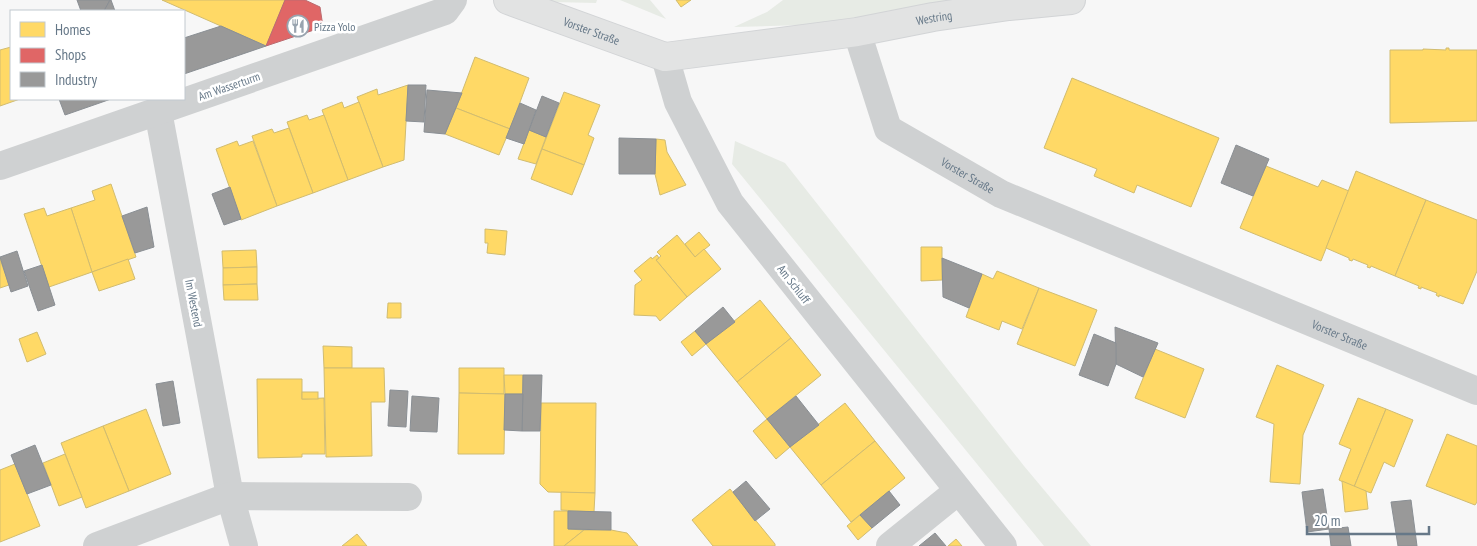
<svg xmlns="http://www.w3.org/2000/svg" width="1477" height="546" font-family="'PT Sans Narrow',sans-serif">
<rect width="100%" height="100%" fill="#f7f7f7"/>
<g fill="#e7ebe5">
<path d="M546,0H597L596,3L552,2Z"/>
<path d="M620,0H650L666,19Z"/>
<path d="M783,0H949L838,24L734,27L767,12Z"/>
<path d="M735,141L785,163L1024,466L1091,546H1044L732,164Z"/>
</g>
<g fill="#ffd966" stroke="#d1bc70">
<path d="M162,0H285L266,46Z"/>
<path d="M676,0H691L681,7Z"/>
<path d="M11,47V99H20L0,106V50Z"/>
<path d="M1446,48H1449V50H1477V121L1390,123V50H1423V49L1446,50Z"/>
<path d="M475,57L529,78L510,129L456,108Z"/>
<path d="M1072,78L1219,138L1191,207L1137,185L1134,193L1094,176L1097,169L1044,148Z"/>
<path d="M408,85L404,160L383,167L357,97L377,89L378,95Z"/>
<path d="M564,92L600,105L588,135L594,138L584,165L542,149Z"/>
<path d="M342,102L344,108L359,102L383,167L348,180L322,110Z"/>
<path d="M456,108L510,129L499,155L445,134Z"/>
<path d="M307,115L309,120L324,115L348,180L313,193L287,122Z"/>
<path d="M289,128L313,193L277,206L252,136L272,129L274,133Z"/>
<path d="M529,130L546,137L536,164L518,159Z"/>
<path d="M656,139L665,140L667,152L686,185L660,195L655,174Z"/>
<path d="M237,141L239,146L253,141L277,206L241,220L216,149Z"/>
<path d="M542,149L584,165L572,195L531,179Z"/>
<path d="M1266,166L1318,187L1322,180L1349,191L1321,261L1240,228Z"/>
<path d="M1356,171L1426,200L1395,276L1371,266L1370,268L1367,267L1368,265L1353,259L1352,261L1349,260V258L1326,248Z"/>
<path d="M111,184L136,257L92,272L71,208L95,200L92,191Z"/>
<path d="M1426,200L1477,220V271L1463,304L1439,295V297L1436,295L1437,293L1421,287V289L1418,288L1419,286L1395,276Z"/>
<path d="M44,208L47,216L71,208L92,272L49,287L24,214Z"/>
<path d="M485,229L507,231L505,255L487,253L488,243H485Z"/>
<path d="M699,232L710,245L695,257L685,244Z"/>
<path d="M677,235L695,257L704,249L721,269L687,297L656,260L661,256L657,252Z"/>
<path d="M921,247H942V280L921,281Z"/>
<path d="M256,250L257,267L223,268L222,251Z"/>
<path d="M657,255L659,258L656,260L687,297L660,321L656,316L634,315L635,285L642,280L634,271L651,257L652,259Z"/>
<path d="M0,259L9,285L0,288Z"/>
<path d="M128,259L135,279L99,291L92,272Z"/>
<path d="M257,267V284L223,285V268Z"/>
<path d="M997,271L1039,288L1022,329L1002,321L999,330L966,317L982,274L993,279Z"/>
<path d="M257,284L258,300H224L223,285Z"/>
<path d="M1039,288L1097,310L1075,366L1017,344Z"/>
<path d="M760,300L791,338L737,382L706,344Z"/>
<path d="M388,303H401V318H387Z"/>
<path d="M695,331L706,344L692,356L681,342Z"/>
<path d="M37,332L46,354L27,362L19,339Z"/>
<path d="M791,338L821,375L767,419L737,382Z"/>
<path d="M323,346L352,347V368H324Z"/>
<path d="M1155,349L1204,369L1185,418L1135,398Z"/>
<path d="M1277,365L1324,385L1303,435L1300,484L1270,482L1274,424L1256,417Z"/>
<path d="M324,368H384L385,402H371L372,456L326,457Z"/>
<path d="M459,368H504V394L459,393Z"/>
<path d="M504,375H523V394H505Z"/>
<path d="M257,379H302V399L324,398L325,454H302V457L258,458Z"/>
<rect x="302" y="392" width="16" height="7"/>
<path d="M459,393L505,394L504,454H458Z"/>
<path d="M1358,398L1386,409L1354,487L1339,480L1351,449L1339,444Z"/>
<path d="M541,403H596L595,493L548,492L540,484Z"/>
<path d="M845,403L875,441L821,485L790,447Z"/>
<path d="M146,409L171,474L129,491L103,426Z"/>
<path d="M1386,409L1413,420L1394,467L1384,462L1371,493L1354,487Z"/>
<path d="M767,419L790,447L776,459L753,431Z"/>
<path d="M103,426L129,491L86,508L61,443Z"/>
<path d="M1447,434L1477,446V502L1475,505L1426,486Z"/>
<path d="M875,441L905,478L851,522L821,485Z"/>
<path d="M65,454L82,497L59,506L43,463Z"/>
<path d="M15,464L40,526L0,542V470Z"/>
<path d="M1342,481L1366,491L1368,509L1345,512Z"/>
<path d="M730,489L775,544V546H713L692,520Z"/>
<path d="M561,492L595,493L594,512L561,510Z"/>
<path d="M554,511H568V529L584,530L564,546H554Z"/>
<path d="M860,515L872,528L858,540L847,526Z"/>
<path d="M584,530H611L627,533L638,546H564Z"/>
<path d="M357,534L367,546H342Z"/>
<path d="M956,539L962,546H948Z"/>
</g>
<path fill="#e06666" stroke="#bb6b70" d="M285,0H305L320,7L323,27L266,46Z"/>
<g fill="#999" stroke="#8a8f94">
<path d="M77,0H110L104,11H81Z"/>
<path d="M110,0H111L115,11H104Z"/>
<path d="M221,26L266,46L184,74V38Z"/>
<path d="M408,85H426L424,122L406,121Z"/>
<path d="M427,90L462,93L445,134L424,132Z"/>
<path d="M542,96L559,103L546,137L529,130Z"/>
<path d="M59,99H111L65,115Z"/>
<path d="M520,103L536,110L524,144L506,138Z"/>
<path d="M619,138L656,139L655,174H619Z"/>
<path d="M1236,145L1269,159L1253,196L1221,183Z"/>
<path d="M230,187L241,219L224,225L212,194Z"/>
<path d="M147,207L154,247L135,253L122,216Z"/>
<path d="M17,251L28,286L11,292L0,257Z"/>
<path d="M942,258L982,274L969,308L943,297Z"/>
<path d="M42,265L55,305L38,311L24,271Z"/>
<path d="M723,307L735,322L706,344L695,331Z"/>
<path d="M1115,327L1158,343L1143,377L1116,364Z"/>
<path d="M1094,334L1116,343V364L1108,386L1079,375Z"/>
<path d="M523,375H542L540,431H522Z"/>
<path d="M173,381L180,423L163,426L156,384Z"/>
<path d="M390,390L408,391L406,427L388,426Z"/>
<path d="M505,394H523L522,431L504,430Z"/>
<path d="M412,396L439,398L437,432L410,431Z"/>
<path d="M796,396L819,425L790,447L767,419Z"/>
<path d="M35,445L51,485L27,494L11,455Z"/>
<path d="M746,481L770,509L755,521L733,492Z"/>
<path d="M1323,489L1329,529L1307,532L1302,492Z"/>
<path d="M889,491L900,505L872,528L860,515Z"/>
<path d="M1411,500L1417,546H1398L1391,502Z"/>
<path d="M568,511L611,512V530L568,529Z"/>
<path d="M1348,527L1351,546H1331L1329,529Z"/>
<path d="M935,533L946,546H919Z"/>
</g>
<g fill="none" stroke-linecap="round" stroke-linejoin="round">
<g stroke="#d2d4d6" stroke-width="30">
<g id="secondary">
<path id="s2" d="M508,0L665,57L857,32L933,17L1009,6L1071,0"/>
</g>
</g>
<g stroke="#cfd1d2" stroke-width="28">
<path id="s1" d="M857,32L888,129L1001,194L1477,391"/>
<path d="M665,57L678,102L730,203L1003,546"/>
<path d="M158,111L230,496L244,546"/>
<path d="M0,166L445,11L453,0"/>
<path d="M97,546L230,496L408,497"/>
<path d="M890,546L958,491"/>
</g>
<use href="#secondary" stroke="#e2e3e3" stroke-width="28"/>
</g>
<defs>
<g id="restaurant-ring" transform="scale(1.125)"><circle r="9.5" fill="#fff" stroke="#99a4af" stroke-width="1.5"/><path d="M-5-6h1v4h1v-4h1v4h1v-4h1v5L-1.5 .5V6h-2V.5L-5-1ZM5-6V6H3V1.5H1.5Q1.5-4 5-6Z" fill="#99a4af"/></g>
</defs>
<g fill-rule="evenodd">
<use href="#restaurant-ring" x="298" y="26"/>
</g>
<g text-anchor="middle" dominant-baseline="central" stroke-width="5" stroke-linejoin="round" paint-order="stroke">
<g font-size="12" fill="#667888" stroke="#fff">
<text stroke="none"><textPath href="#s2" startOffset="439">Westring</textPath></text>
<text stroke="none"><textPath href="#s2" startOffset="89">Vorster Straße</textPath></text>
<text transform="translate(229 86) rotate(-19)">Am Wasserturm</text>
<text stroke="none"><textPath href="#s1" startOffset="194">Vorster Straße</textPath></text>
<text transform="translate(794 284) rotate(52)">Am Schluff</text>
<text transform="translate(194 303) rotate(79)">Im Westend</text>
<text stroke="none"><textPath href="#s1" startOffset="599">Vorster Straße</textPath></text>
</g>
<g font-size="12" fill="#667888" stroke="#fff" text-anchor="start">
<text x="314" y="26">Pizza Yolo</text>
</g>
</g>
<rect x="10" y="10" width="175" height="90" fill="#ffffff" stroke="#c2c9cf"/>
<rect x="20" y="22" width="25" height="15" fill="#ffd966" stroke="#c2c9cf"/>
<text x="55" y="35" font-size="15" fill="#667888">Homes</text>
<rect x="20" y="48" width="25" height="15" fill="#e06666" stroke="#c2c9cf"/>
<text x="55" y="60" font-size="15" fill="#667888">Shops</text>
<rect x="20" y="72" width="25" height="15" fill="#999999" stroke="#c2c9cf"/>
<text x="55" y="85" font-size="15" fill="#667888">Industry</text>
<path d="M1307 526v8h122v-8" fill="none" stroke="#667888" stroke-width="2.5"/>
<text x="1314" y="526" font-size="15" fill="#667888" stroke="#ffffff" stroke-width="4" paint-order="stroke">20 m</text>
</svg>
